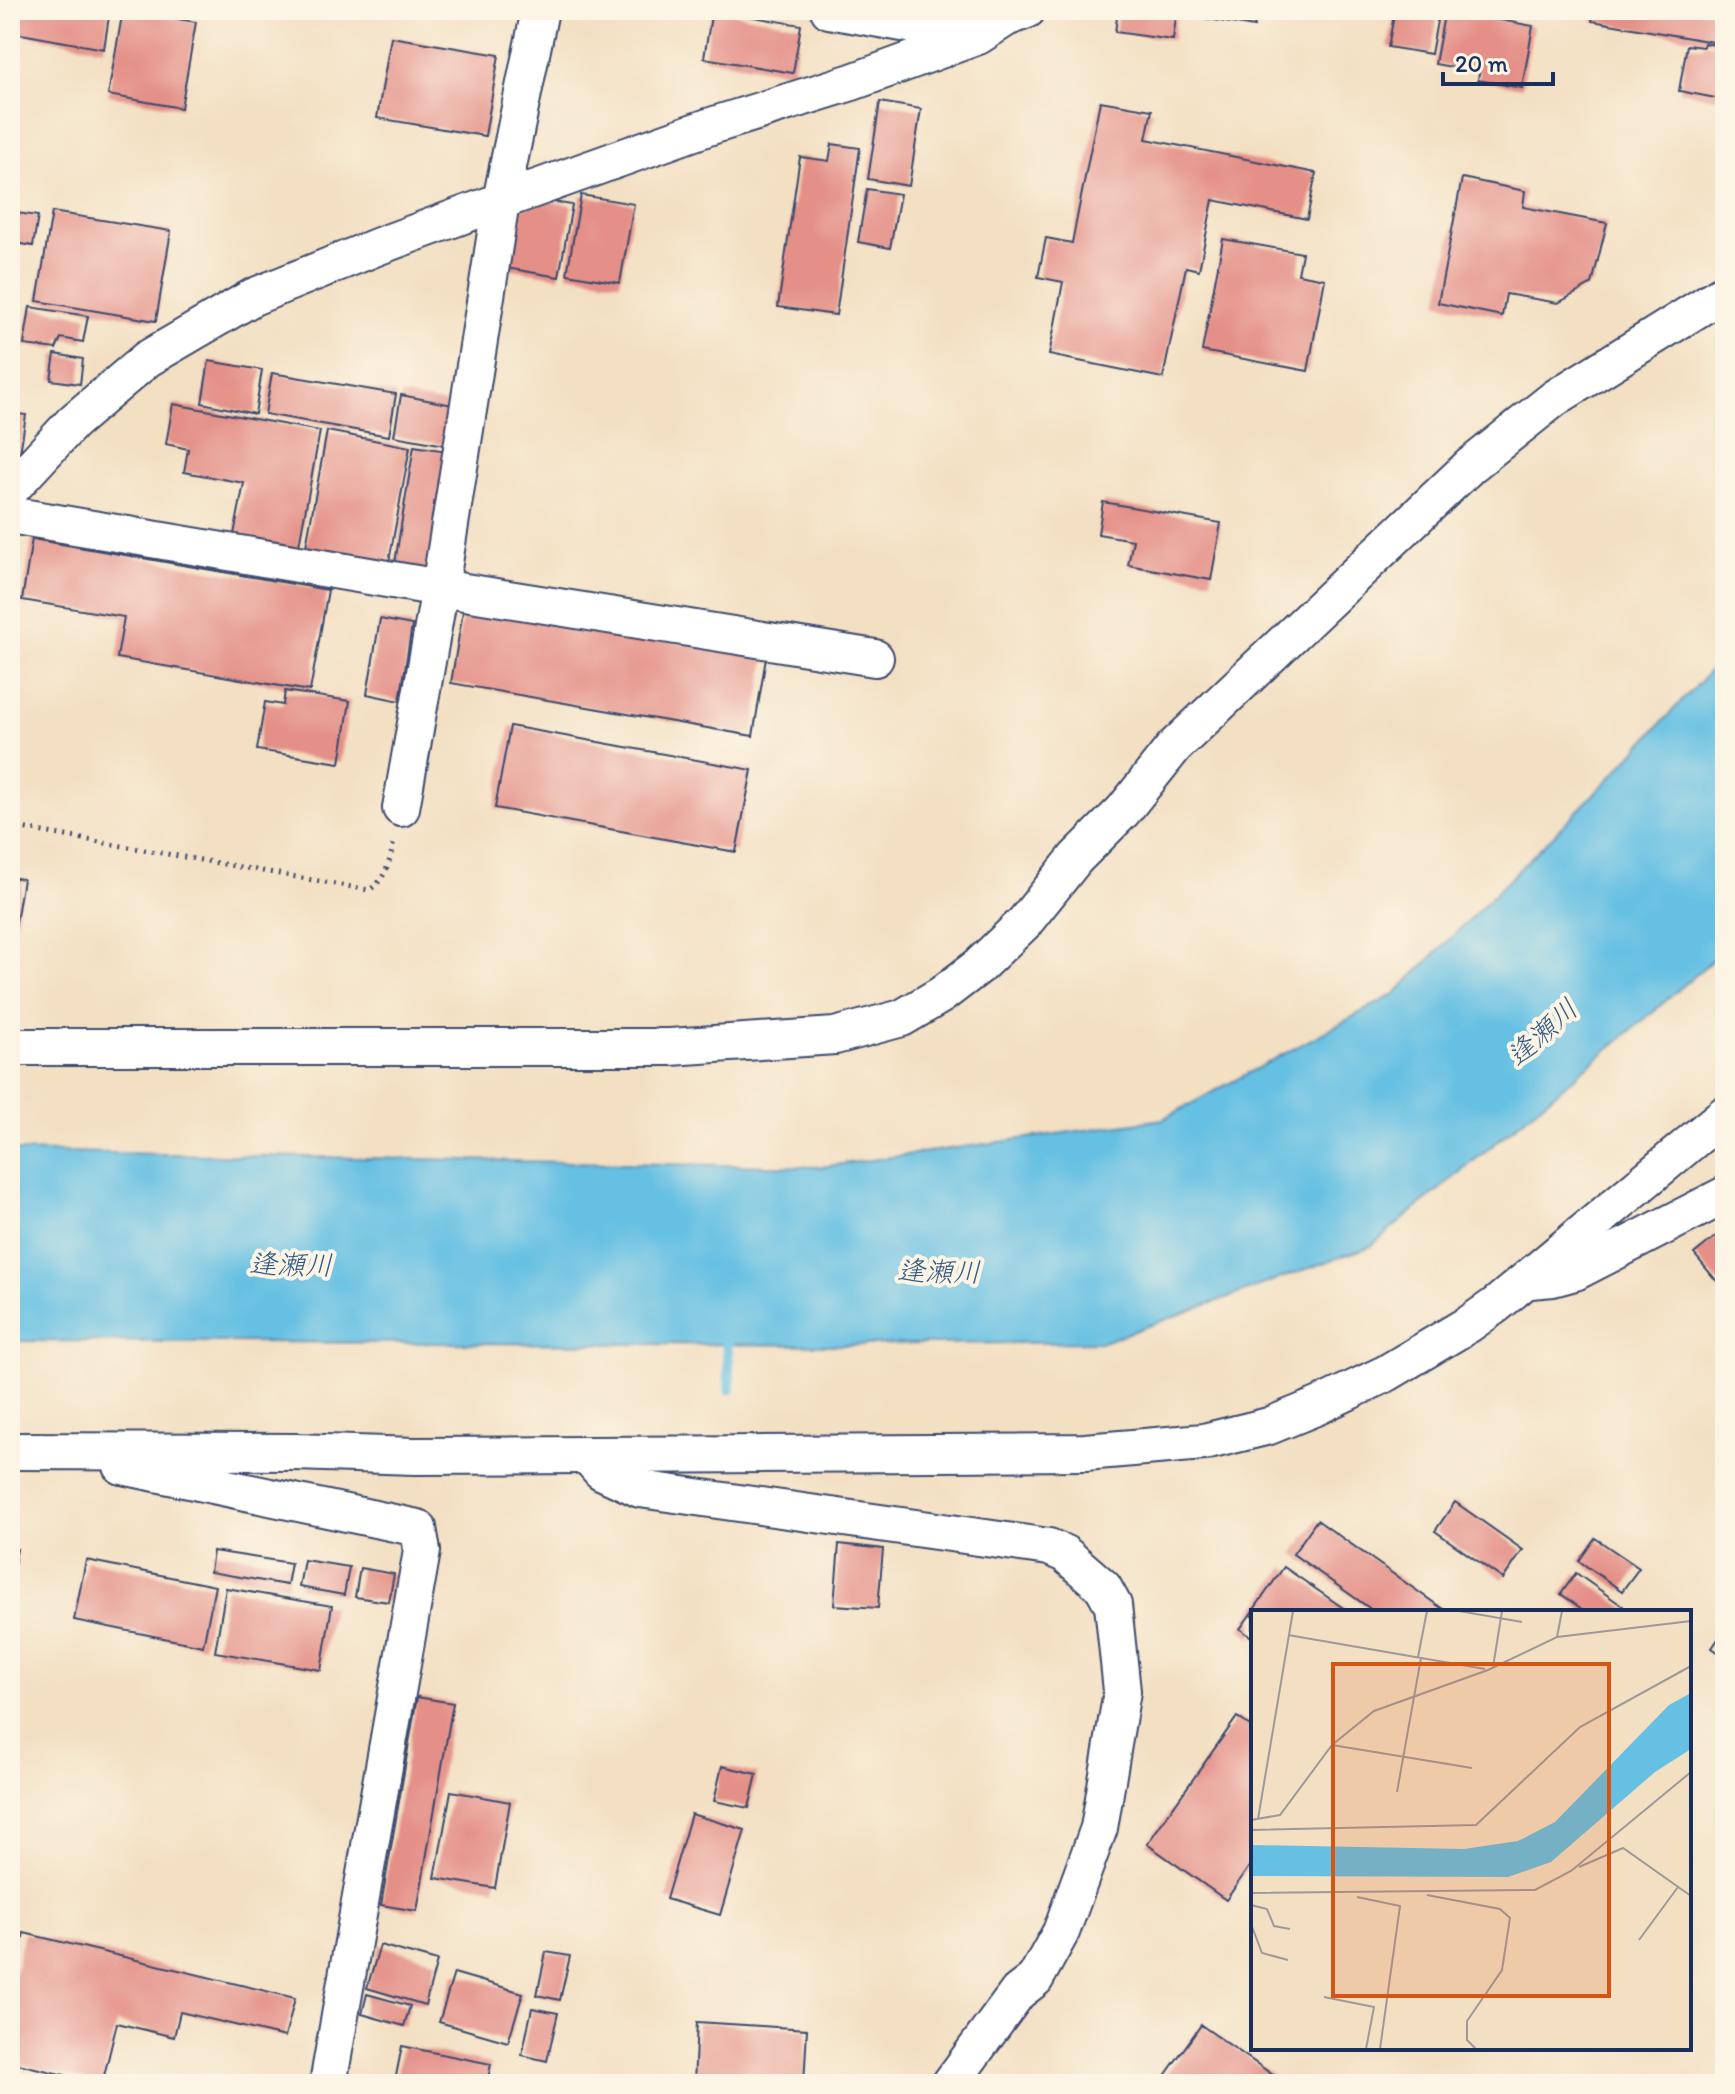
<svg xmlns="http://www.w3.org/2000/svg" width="1735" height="2094" font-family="Itim,'Klee One',sans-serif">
<rect width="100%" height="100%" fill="#fcf5e5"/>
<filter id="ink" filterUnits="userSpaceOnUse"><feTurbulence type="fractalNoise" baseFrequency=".0125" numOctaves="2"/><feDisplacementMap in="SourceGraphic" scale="16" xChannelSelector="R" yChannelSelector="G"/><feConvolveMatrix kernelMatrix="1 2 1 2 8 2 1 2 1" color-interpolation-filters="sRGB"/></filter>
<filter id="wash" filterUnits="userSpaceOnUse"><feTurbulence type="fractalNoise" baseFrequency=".006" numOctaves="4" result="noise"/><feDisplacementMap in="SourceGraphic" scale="32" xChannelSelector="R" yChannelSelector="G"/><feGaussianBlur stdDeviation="1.8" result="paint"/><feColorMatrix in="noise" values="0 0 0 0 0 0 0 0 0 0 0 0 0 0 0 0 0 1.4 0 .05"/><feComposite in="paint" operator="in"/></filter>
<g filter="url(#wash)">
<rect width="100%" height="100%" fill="#f3dfc2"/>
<path fill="#65c0e3" stroke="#4078a0" stroke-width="2" d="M1725,654V949L1653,1012L1371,1246L1103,1342L841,1345L10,1341V1151L821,1167L1163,1119L1395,994L1617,771Z"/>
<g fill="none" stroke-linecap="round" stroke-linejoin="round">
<path stroke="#65c0e3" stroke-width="11" d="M726,1330L730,1389"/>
</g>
<g id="blocks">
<g fill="#e48f87">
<path d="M10,10H110L104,49L10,32Z"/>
<path d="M123,10L196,22L181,108L108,95Z"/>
<path d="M712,10L801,25L793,73L704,58Z"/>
<path d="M1118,10H1177L1173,40L1115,32Z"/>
<path d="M1182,10H1257L1254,27L1181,14Z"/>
<path d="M1395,10H1439L1431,54L1388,47Z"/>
<path d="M1445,10L1533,26L1522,88L1478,80L1479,72L1435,64Z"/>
<path d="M1594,10H1725V44L1592,21Z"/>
<path d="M391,37L499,55L485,136L377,118Z"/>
<path d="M1704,43L1725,47V74L1721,99L1679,91L1687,45L1703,47Z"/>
<path d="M1100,101L1152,110L1146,139L1316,173L1307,219L1213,200L1199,270L1186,267L1163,378L1049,355L1063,282L1038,277L1046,238L1072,243Z"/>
<path d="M880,102L921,109L909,186L868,179Z"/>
<path d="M832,144L860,148L836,315L778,307L800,157L829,161Z"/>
<path d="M1462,178L1525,191L1523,207L1607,223L1592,284L1558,303L1506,294L1502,316L1438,303Z"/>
<path d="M867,189L900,194L890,248L858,242Z"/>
<path d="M581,195L634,204L620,283L567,274Z"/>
<path d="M547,201L572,205L559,277L506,268L516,210Z"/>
<path d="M10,212L38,216L33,246L10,242Z"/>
<path d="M52,212L171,231L156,321L37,301Z"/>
<path d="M1223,239L1302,253L1298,274L1325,279L1308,371L1202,351Z"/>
<path d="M30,307L88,316L83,342L61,338L56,349L24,345Z"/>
<path d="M55,354L83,359L80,384L51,380Z"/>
<path d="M209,361L262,370L255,414L202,403Z"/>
<path d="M272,373L396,394L389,436L265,414Z"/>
<path d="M401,395L458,406L451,446L394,436Z"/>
<path d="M173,404L320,431L297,556L232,545L244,483L184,472L188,449L166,444Z"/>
<path d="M10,413L26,415L19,460L10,458Z"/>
<path d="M327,431L410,447L388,567L305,552Z"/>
<path d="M414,446L454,452L435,575L394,569Z"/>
<path d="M1103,502L1221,523L1211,580L1128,565L1133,540L1098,534Z"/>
<path d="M32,539L328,590L310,691L117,658L124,617L22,600Z"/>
<path d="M464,605L766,658L753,736L451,683Z"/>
<path d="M380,619L412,625L400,701L367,694Z"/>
<path d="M285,691L350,701L340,763L257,750L265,702L283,705Z"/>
<path d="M510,726L752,770L736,852L495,808Z"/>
<path d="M10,877L23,879L13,941H10Z"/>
<path d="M1725,1229V1291L1694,1254Z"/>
<path d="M1455,1502L1523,1550L1503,1579L1435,1531Z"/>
<path d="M1317,1520L1447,1612H1375L1293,1554Z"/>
<path d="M1595,1538L1639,1568L1622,1591L1579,1561Z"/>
<path d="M839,1544L883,1549L878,1608L834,1605Z"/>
<path d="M10,1548L17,1549L12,1577H10Z"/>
<path d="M213,1551L291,1563L287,1585L210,1572Z"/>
<path d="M86,1560L215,1586L203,1646L74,1620Z"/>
<path d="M304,1560L349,1567L344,1595L299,1587Z"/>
<path d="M1284,1567L1349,1612H1253V1638L1240,1629Z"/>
<path d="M360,1568L394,1574L389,1602L355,1597Z"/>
<path d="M1576,1573L1631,1612H1586L1561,1594Z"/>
<path d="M226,1588L332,1606L321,1670L215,1652Z"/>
<path d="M1725,1629V1657L1712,1648Z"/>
<path d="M417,1697L453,1703L417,1911L381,1905Z"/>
<path d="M1237,1717L1253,1728V1861L1226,1900L1147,1844Z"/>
<path d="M722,1766L757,1774L749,1808L714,1801Z"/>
<path d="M451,1791L510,1802L495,1888L435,1878Z"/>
<path d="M691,1814L745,1830L720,1915L666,1899Z"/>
<path d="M24,1933L295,1998L285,2037L180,2012L174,2037L117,2023L102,2084L10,2062V1991Z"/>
<path d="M380,1945L437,1961L425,2005L367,1988Z"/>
<path d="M546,1952L570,1956L560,2000L537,1995Z"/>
<path d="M454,1973L523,1993L508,2042L439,2022Z"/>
<path d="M367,1994L410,2006L404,2026L362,2014Z"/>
<path d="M532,2008L558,2013L547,2061L522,2055Z"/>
<path d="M697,2022L807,2029L804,2084H694Z"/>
<path d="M1201,2025L1286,2084H1159Z"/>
<path d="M402,2046L491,2064L487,2084H411L395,2081Z"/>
</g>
</g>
</g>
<g filter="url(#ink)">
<use href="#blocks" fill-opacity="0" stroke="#3b496d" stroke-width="2"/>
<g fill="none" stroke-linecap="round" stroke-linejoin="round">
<g stroke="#3b496d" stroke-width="40">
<g id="minor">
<path d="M829,10L976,36"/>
<path d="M10,490L73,422L147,359L253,297L379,246L523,193L708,127L852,82L978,36L1006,18L1027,10"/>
<path d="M10,515L440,588L875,658"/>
<path d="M401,808L440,588L501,201L540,10"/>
<path d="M10,1047H670L835,1036L902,1018L941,995L979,966L1024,923L1076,858L1123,811L1174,747L1470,466L1555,398L1725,292"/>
<path d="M1530,1280L1553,1278L1575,1272L1725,1195"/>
<path d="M10,1451L295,1452L415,1456L934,1453L1085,1452L1204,1442L1269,1426L1318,1406L1387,1373L1469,1324L1496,1305L1725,1114"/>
<path d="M588,1456L601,1471L640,1489L1049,1547L1065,1554L1103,1587L1113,1605L1122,1691L1099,1828L1061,1932L1035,1979L1018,1992L950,2084"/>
<path d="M122,1466L418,1528L422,1551L328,2084"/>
</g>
</g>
<path stroke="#3b496d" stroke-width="5" stroke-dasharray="2 6" stroke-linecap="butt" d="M10,826L369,890C387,879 390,860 394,840"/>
<use href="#minor" stroke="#fff" stroke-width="36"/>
</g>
</g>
<g text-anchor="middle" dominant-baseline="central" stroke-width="8" stroke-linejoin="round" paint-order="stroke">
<g font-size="28" font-style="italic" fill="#315a86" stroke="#fcf5e5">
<text transform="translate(1542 1032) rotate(-42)">逢瀬川</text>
<text transform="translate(291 1264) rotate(1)">逢瀬川</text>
<text transform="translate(939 1271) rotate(1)">逢瀬川</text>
</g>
</g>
<g transform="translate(1251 1610)">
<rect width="440" height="440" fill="#f3dfc2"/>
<path d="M440,83V139L404,162L300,252L257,267L0,266V235L213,239L267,231L304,212L418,95Z" fill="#65c0e3"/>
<path fill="none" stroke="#9d999a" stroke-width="2" d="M208,1L271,12M37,25L234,59M306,27L311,1M167,47L176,1M242,57L251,1M81,135L221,158M146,182L170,48M7,209L42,1M0,210L29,205L81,135L123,101L237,60L306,27L440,11M0,220L225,215L329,117L440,56M328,257L372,238L440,286M0,283L284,280L320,261L440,162M176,285L249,299L259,308L251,360L216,411V430L225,439M106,287L149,296L129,439M0,295L16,299L23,316L39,319M0,314L11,343L37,350M388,330L427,277M73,387L123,397L115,439"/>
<path fill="#d45514" fill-opacity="0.15" stroke="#d45514" stroke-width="4" d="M82,54H358V386H82Z"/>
<rect width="440" height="440" fill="none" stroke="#1b2f5e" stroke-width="4"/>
</g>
<rect width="1735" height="2094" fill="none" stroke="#fcf5e5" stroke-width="40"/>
<path d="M1443 72v12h110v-12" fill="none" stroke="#1b2f5e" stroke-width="4"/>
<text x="1455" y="72" font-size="24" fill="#1b2f5e" stroke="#fcf5e5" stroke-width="6" paint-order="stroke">20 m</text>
</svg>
